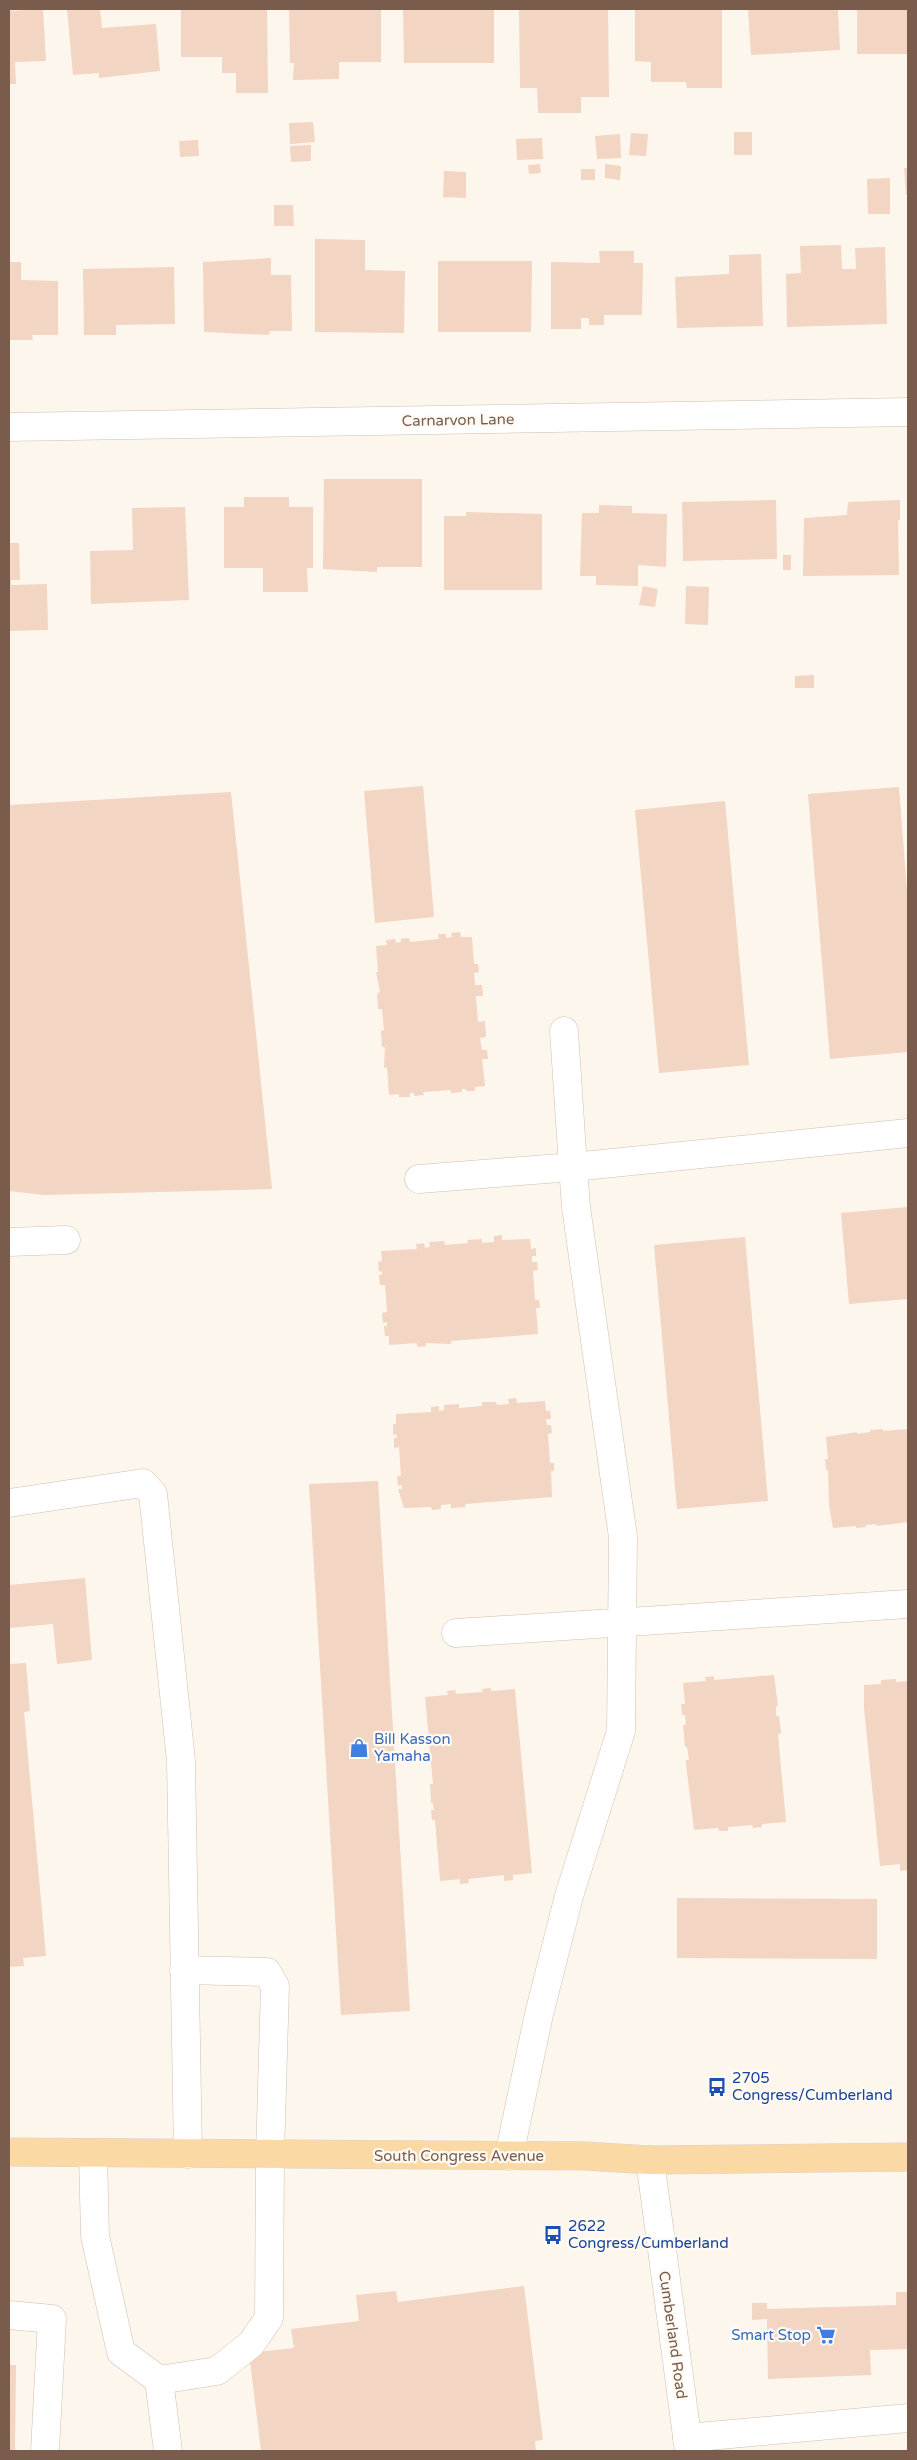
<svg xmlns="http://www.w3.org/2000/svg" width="917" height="2460" font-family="'Varela Round',sans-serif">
<rect width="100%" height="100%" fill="#fdf6ec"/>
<g fill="#f3d5c3">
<path d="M43,9L46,61L15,62L16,84H9V11Z"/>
<path d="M67,9H100L102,28L156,24L160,71L99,78V73L73,75Z"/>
<path d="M181,9H267L268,93H236V73H222V57H181Z"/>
<path d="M289,9H381V62H339V79L293,80L294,63H290Z"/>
<path d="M403,9H494V63H404Z"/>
<path d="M519,9H608L609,97H581V113H538L537,88H520Z"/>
<path d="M635,9H722V88H687L686,82H651V62L635,61Z"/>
<path d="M748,9H838L840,50L751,55Z"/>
<rect x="857" y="9" width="51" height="45"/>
<path d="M313,122L315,142L290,144L289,123Z"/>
<rect x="734" y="132" width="18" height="23"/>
<path d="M631,133L648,134L646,156L629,155Z"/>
<path d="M620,134L621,158L597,159L595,136Z"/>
<path d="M542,138L543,159L517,160L516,139Z"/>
<path d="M198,140L199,156L180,157L179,141Z"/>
<path d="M311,145V161L291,162L290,146Z"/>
<path d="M540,164L541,173L529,174L528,165Z"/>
<path d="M605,164L621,166L620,180L605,178Z"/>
<path d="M904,168H908V195H906Z"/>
<rect x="581" y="169" width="14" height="11"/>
<path d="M444,171L466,172V198L443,197Z"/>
<path d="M890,178V214H868L867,179Z"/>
<path d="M274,205H293L294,226H274Z"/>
<path d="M315,239L365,240V270L405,271L404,333L315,332Z"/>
<path d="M841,245L842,269H856L855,248L885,247L887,324L787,327L786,274L801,273L800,246Z"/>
<path d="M599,251H634V263H643L642,315H604V325H589V318H581V329H551V262L600,263Z"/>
<path d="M761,254L763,326L677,328L675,277L729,274V255Z"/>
<path d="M271,258V275H291L292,331H270L269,335L204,332L203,262Z"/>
<path d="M438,261H532L531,332H438Z"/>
<path d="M9,262H21V280L58,281V335H32L33,340H9Z"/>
<path d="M174,267L175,324L116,325V335H84L83,269Z"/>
<path d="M324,479H422V567H377V572L323,569Z"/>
<path d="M244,497H289V507H313V568H307L308,592H263V568H224V507H244Z"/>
<path d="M776,500L777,559L683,561L682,502Z"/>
<path d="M900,500V520H898L899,575L803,576L804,518L847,515L848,502Z"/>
<path d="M599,505L632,506V513L667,514L666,567L638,565V586L596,585V576H580L582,513H599Z"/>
<path d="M185,507L189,600L91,604L90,551L133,550L132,508Z"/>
<path d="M466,512L542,514V590H444V516H466Z"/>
<path d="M9,543H19L20,580H11V585L47,584L48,630L9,631Z"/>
<rect x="783" y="555" width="8" height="15"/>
<path d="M643,586L658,589L655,607L639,605Z"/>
<path d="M686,586L709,587L708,625L685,624Z"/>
<path d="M814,675V688H795V676Z"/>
<path d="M423,786L434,917L375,923L364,791Z"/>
<path d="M899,787L908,904V1052L830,1059L808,794Z"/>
<path d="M231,792L272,1189L44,1195L9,1191V805Z"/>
<path d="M725,801L749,1065L659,1073L635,810Z"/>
<path d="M460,932L461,937H472L474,964H478L479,972L474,973L475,985H482L483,996H476L478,1022L485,1021L486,1037L480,1038L482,1050H487L488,1059H482L485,1086L475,1087V1091H466V1089H462V1092L451,1093V1090L423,1092L424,1095L414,1096V1093H410V1097H399V1094L389,1095L387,1067L384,1068L385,1047H382L381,1031L384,1030L382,1009H378L377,993L380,992L376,972H378L376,946L387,945L386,940L395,939L396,943L401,942V939L409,938L410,942L439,939L438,934H446V938L452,937L451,933Z"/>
<path d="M908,1207V1299L849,1304L841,1213Z"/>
<path d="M502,1235V1240L530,1239L531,1249L536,1248V1256H532V1262H537L538,1270L533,1271L535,1300H539L540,1308H536L538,1334L451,1341V1344L426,1343V1346L417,1347V1343L389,1345V1336H385L384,1326H387V1322L383,1323L382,1313L387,1312L385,1285H380L379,1275H382V1271L379,1272L378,1262L382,1261L381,1251L417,1249L416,1244L424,1243L425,1248L430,1247L429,1242L444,1241L445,1245L468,1243L467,1240L482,1239V1243L494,1242V1236Z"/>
<path d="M745,1237L768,1501L677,1509L654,1245Z"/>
<path d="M516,1398L517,1403L545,1401L546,1411H550L551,1419H546L547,1425H551L552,1433L548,1434L550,1463H554V1471H551L552,1497L465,1504L466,1507L451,1508V1504L441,1505V1509L432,1510L431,1507L404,1508L398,1489H402V1485L398,1486L397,1476H401L399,1447L394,1448V1438H397L396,1434L393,1435V1424H396V1414L431,1412V1407L439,1406V1411L444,1410V1405L459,1404V1408L482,1406V1402H496L497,1405L509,1404L508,1399Z"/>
<path d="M883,1429V1431L908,1429V1522L877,1526L876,1524L866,1525V1527L856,1528V1526L833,1528L829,1505L828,1470H826L825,1459H828L826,1437L857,1432V1434L870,1432V1430Z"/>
<path d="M378,1481L410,2011L341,2015L309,1484Z"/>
<path d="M85,1578L92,1660L57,1664L53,1624L9,1628V1585Z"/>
<path d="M26,1663L30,1711L24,1712L46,1956L23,1958L24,1966L9,1967V1664Z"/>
<path d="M774,1675L778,1706H776V1716H779L781,1733L778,1734L786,1822L762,1824V1827L753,1828L752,1825L728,1827V1831H719L718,1828L694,1830L686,1764V1760H689L687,1747H685L683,1725H686L685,1715H682L681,1704H685L683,1683L706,1681L705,1677L714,1676V1680Z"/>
<path d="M896,1679V1682L908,1681V1870L900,1871V1864L880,1866L864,1708V1685L881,1684V1680Z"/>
<path d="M491,1688V1691L515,1689L532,1873L513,1875V1880L504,1881V1875L468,1879L469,1883L460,1884V1879L440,1881L435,1820H432L431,1810H434L433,1803H431L430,1784H433L425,1697L448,1695L447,1691L455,1690L456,1694L483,1692L482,1689Z"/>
<path d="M677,1898L877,1899V1959L677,1958Z"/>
<path d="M524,2286L543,2440L535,2441L536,2451H261L249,2353L294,2348L291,2329L359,2321L356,2295L396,2291L398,2302Z"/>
<path d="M896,2292H908V2349L870,2350L871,2375L768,2379L767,2319L752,2320V2303H767V2309L896,2305Z"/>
<path d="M9,2365H16L15,2451H9Z"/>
</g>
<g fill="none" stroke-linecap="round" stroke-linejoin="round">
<g stroke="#d1beb0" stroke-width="29">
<g id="minor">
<path d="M9,427L908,412"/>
<path d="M419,1179L573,1167L564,1031"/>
<path d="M9,1242L66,1240"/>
<path d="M9,1503L143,1483L153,1494L181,1761L188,2154"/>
<path d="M456,1633L908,1604"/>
<path d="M93,2153L95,2236L121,2352L159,2380L168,2451"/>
<path d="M509,2156L539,2014L569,1896L621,1731L623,1537L576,1207L573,1167L908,1133"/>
<path d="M650,2160L689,2451"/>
<path d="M9,2315L52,2319L45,2451"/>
<path d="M159,2380L217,2371L251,2344L269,2318L270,2155L275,1986L267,1972L184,1970"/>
<path d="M687,2438L908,2418"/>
</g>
</g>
<g stroke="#dad1cd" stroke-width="29">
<path id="major" d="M9,2152L585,2156L650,2160L908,2157"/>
</g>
<use href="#minor" stroke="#fff" stroke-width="28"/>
<use href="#major" stroke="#fbd9a5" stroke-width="28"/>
</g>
<defs>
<g id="shop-bare" transform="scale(1.5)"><path d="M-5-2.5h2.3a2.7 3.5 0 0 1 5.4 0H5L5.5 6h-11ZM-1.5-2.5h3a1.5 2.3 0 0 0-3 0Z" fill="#3f7fe0" stroke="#fffaf3" stroke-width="2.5" paint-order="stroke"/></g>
<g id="bus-bare" transform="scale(1.5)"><path d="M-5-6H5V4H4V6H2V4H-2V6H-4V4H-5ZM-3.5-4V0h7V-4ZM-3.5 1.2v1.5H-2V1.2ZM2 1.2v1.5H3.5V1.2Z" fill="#1a4fb4" stroke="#fffaf3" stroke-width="2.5" paint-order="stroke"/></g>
<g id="supermarket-bare" transform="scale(1.5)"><path d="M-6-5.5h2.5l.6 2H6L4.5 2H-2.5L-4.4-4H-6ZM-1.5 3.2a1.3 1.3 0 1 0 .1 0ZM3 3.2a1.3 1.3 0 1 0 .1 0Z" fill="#3f7fe0" stroke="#fffaf3" stroke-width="2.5" paint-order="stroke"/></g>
</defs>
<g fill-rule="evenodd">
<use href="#shop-bare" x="359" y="1748"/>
<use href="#bus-bare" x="717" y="2087"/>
<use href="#bus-bare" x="553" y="2235"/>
<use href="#supermarket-bare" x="826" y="2335"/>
</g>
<g text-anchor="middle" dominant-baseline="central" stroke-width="4.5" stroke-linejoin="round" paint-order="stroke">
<g font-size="15" fill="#7a5c4d" stroke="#fffaf3">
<text transform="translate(458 420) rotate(-1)">Carnarvon Lane</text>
<text x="459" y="2156">South Congress Avenue</text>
<text transform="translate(673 2335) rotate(82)">Cumberland Road</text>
</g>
<g font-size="15" fill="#366cbe" stroke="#fffaf3" text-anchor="start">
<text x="374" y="1739">Bill Kasson<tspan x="374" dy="17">Yamaha</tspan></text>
<text x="811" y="2335" text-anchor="end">Smart Stop</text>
</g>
<g font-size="15" fill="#164399" stroke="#fffaf3" text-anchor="start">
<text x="732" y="2078">2705<tspan x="732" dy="17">Congress/Cumberland</tspan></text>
<text x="568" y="2226">2622<tspan x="568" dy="17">Congress/Cumberland</tspan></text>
</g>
</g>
<rect width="917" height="2460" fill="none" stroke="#7a5c4d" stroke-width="20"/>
</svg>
